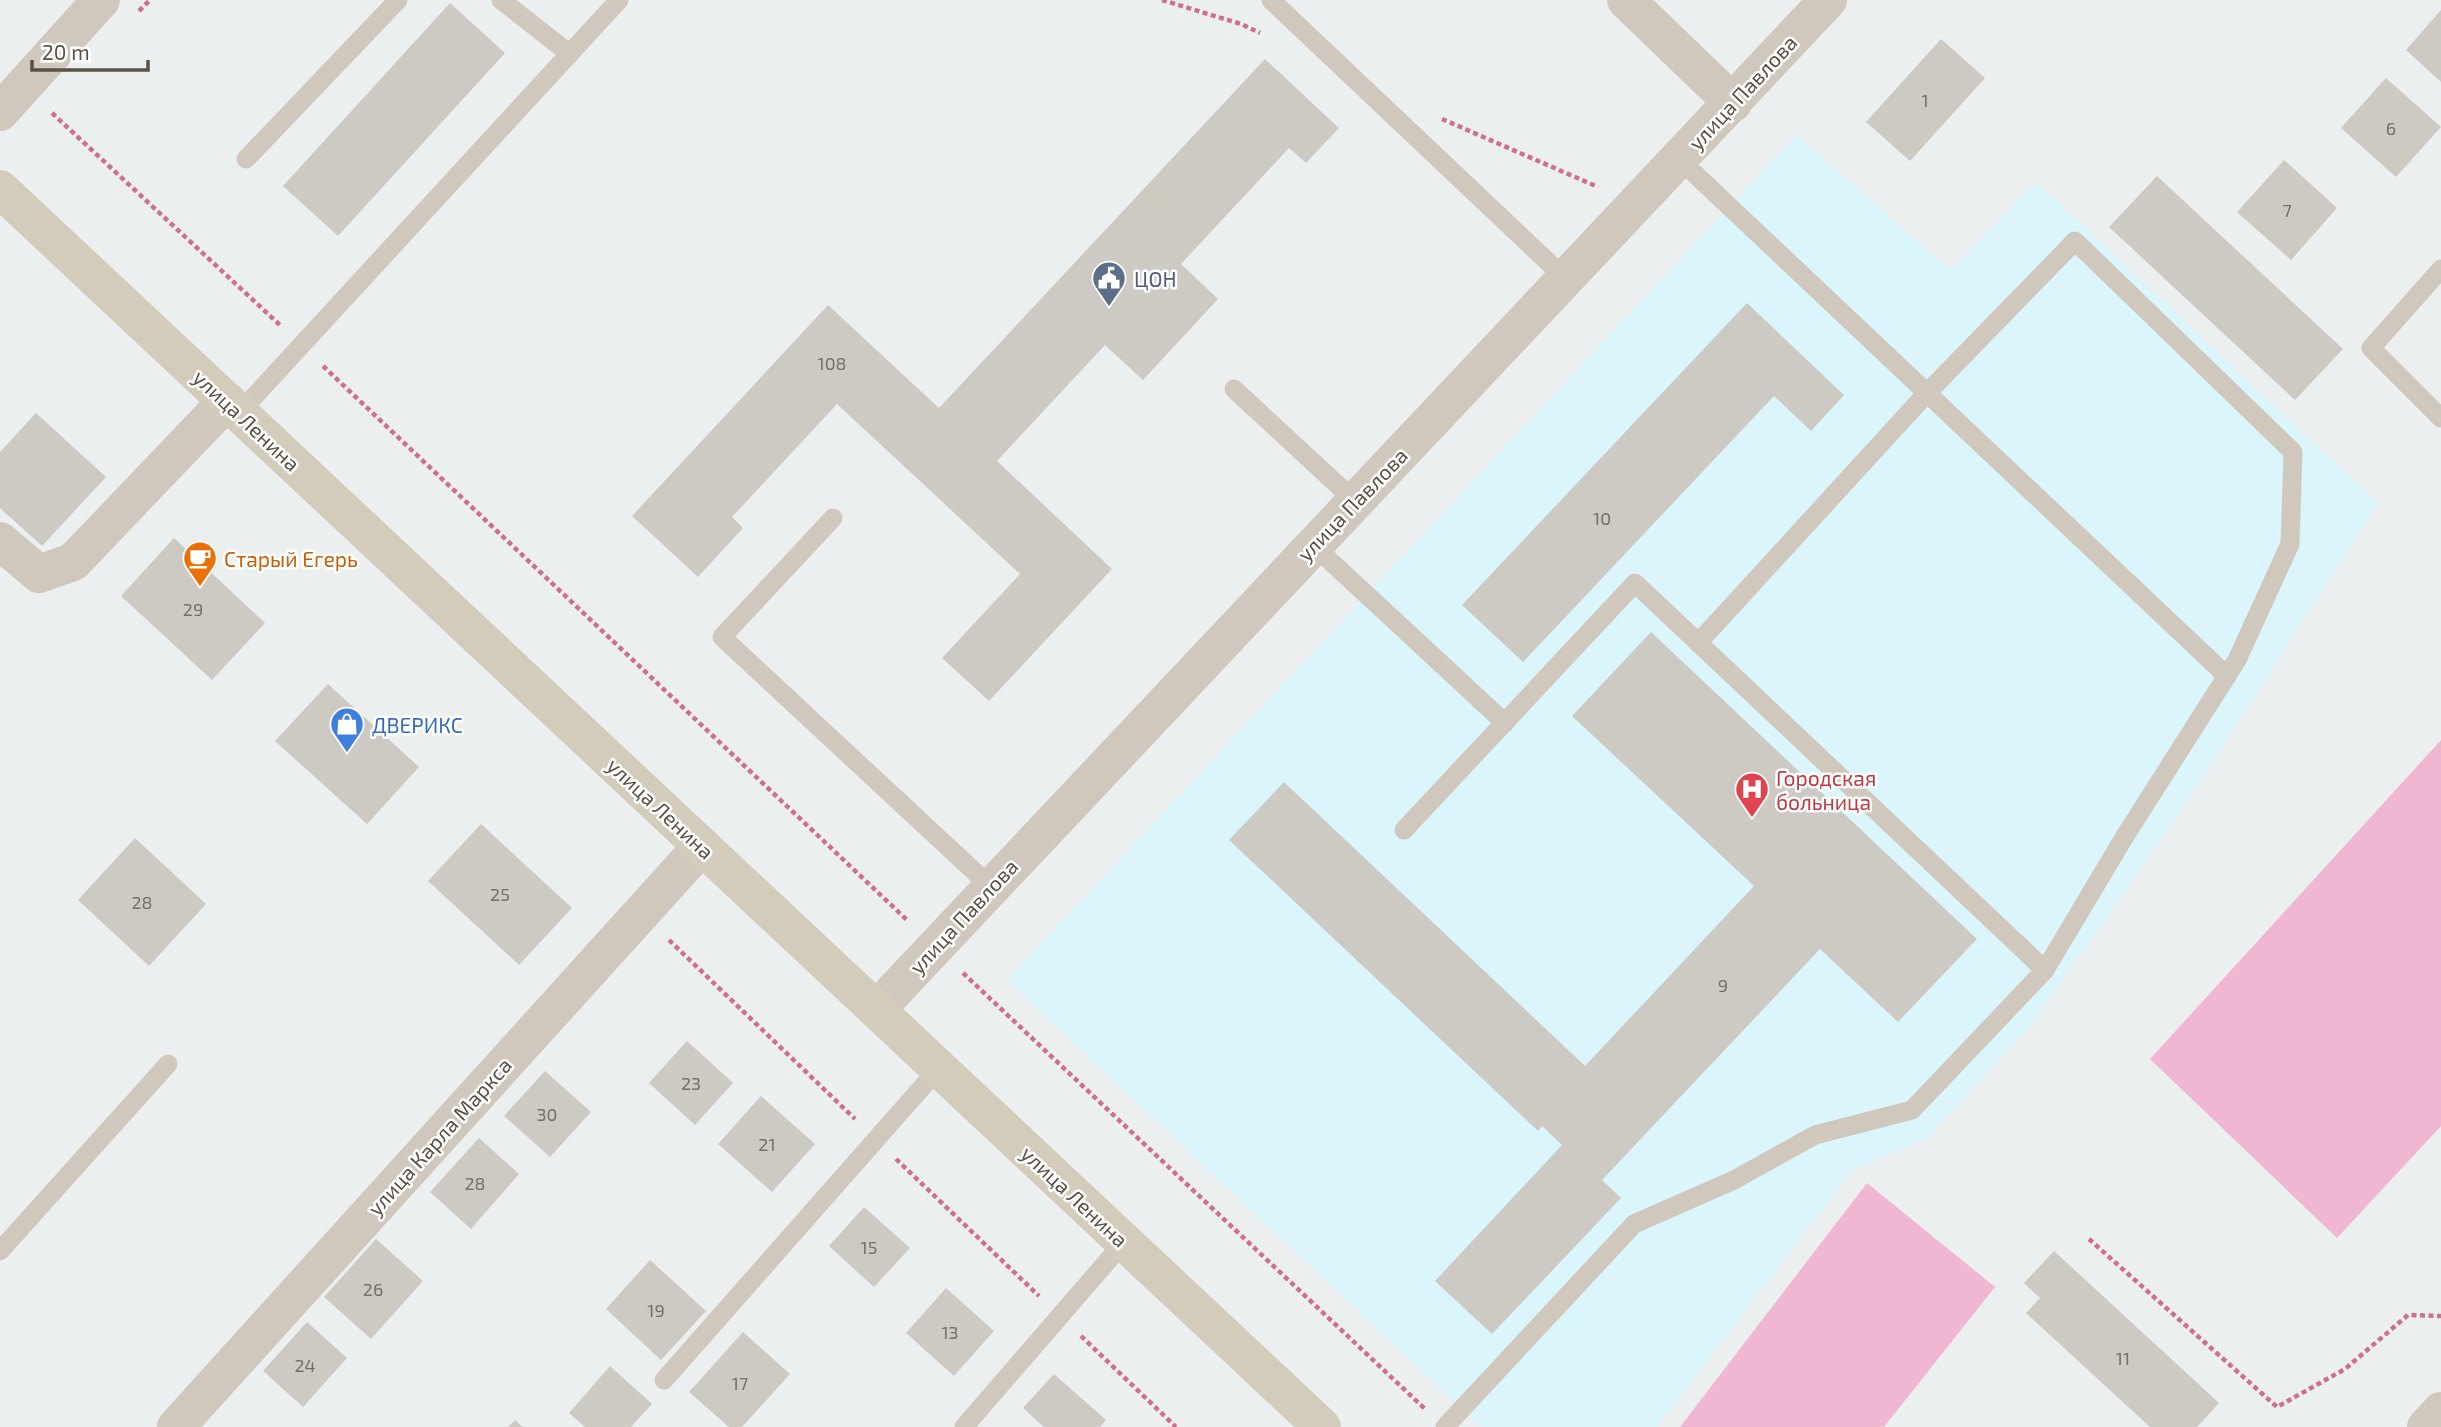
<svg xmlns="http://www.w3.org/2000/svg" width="2441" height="1427" font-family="'Exo 2',sans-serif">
<rect width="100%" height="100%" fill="#ecefef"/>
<path fill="#daf5fc" d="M1796,135L1950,270L2036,182L2378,503L2192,794L2036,1019L1927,1138L1852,1170L1657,1427H1481L1007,980Z"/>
<g fill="#f0b7d3">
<path d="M2441,740V1126L2337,1238L2150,1059Z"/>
<path d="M1867,1183L1995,1287L1884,1427H1680Z"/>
</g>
<g fill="#cdcac3">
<path d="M450,3L505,53L338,236L283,186Z"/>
<path d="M2441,10V82L2406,50Z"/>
<path d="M1941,39L1985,78L1910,161L1866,122Z"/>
<path d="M1265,59L1339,128L1306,163L1289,148L1181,264L1218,299L1143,380L1105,345L997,461L1112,569L989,701L942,658L1020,574L837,404L732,517L743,528L698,577L632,516L828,305L939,408Z"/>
<path d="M2386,78L2441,127L2396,177L2341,128Z"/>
<path d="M2284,160L2337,208L2291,260L2237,212Z"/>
<path d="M2157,176L2343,349L2295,400L2109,227Z"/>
<path d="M1747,303L1844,395L1811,431L1774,396L1523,662L1462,605Z"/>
<path d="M36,413L106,477L42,546L0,508V452Z"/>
<path d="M174,538L265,623L212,680L121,596Z"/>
<path d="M1651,632L1977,939L1898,1022L1820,949L1602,1180L1621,1198L1492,1334L1435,1281L1562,1145L1542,1126L1538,1131L1229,840L1284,782L1585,1066L1754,886L1572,716Z"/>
<path d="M328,684L419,767L367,824L275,741Z"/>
<path d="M481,824L572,908L519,965L428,881Z"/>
<path d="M135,838L206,904L149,966L78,900Z"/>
<path d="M687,1041L733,1083L695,1125L649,1083Z"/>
<path d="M545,1071L591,1112L550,1157L504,1116Z"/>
<path d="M761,1096L815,1144L772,1192L718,1144Z"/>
<path d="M479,1138L519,1174L471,1229L430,1192Z"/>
<path d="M864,1207L910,1248L874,1287L829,1246Z"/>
<path d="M376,1239L423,1281L371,1339L324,1297Z"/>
<path d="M2054,1251L2219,1403L2197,1427H2150L2026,1313L2040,1298L2024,1283Z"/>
<path d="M650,1260L706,1311L661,1360L606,1309Z"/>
<path d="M946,1288L994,1331L954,1376L906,1333Z"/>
<path d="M307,1322L347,1358L303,1407L263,1371Z"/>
<path d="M743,1332L790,1374L742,1427H729L689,1392Z"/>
<path d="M610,1366L652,1404L631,1427H585L569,1413Z"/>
<path d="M1054,1374L1106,1420L1100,1427H1044L1023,1408Z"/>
<path d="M515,1420L523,1427H508Z"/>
</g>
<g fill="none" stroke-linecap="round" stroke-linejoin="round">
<g stroke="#cf6e92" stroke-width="4.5" stroke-dasharray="5 3.5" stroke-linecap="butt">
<path d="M1162,0L1241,24L1260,33"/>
<path d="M139,11L150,0"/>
<path d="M52,113L281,326"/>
<path d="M1442,119L1598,187"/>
<path d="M323,366L908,921"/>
<path d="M669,940L855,1119"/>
<path d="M963,973L1425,1409"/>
<path d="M896,1159L1039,1296"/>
<path d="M2089,1239L2277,1407L2345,1369L2408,1315L2441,1316"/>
<path d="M1081,1336L1176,1427"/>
</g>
<g stroke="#d0c8bc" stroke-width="19">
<path d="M501,0L570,54"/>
<path d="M1271,0L1565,278"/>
<path d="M246,159L398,0"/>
<path d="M1679,159L1927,393L2075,241L2293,452L2290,544L2237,660L2125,836L2045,970"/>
<path d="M2441,269L2371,348L2441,418"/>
<path d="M1234,389L1355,501"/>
<path d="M239,413L619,0"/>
<path d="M833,518L722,637L990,886"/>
<path d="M1313,545L1505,723"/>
<path d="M1698,643L1927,393L2227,676"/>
<path d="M1404,830L1635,583L2045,970L1912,1110L1815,1135L1734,1180L1634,1224L1445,1427"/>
<path d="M0,1251L168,1064"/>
<path d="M664,1380L939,1068"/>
<path d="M964,1427L1124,1242"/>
</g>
<g stroke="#d0c8bc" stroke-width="38">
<path d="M1626,0L1733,103"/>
<path d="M0,112L101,0"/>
<path d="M0,541L39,574L73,562L227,401"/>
<path d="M877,1009L1828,0"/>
<path d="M176,1427L702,846"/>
<path d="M2426,1427L2441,1411"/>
</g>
<path stroke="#d4ccbb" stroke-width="38" d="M0,189L1322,1427"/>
</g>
<defs>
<g id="civic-pin" transform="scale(1.75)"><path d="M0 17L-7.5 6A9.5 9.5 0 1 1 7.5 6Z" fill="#5c6f8a" stroke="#fff"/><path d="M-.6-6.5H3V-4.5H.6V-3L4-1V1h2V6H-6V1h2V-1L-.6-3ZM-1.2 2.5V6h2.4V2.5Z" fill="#fff"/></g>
<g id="cafe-pin" transform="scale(1.75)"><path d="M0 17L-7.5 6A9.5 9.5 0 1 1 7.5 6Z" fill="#e8710a" stroke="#fff"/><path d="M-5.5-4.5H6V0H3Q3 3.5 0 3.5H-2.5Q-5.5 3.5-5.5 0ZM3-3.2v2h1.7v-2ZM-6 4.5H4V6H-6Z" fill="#fff"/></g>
<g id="shop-pin" transform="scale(1.75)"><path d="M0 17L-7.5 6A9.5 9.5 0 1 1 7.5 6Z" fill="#3f7fe0" stroke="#fff"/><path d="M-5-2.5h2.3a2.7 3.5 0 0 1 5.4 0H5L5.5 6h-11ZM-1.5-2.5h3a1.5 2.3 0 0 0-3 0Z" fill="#fff"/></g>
<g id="hospital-pin" transform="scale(1.75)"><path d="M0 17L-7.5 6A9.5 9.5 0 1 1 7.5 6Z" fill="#e0444e" stroke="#fff"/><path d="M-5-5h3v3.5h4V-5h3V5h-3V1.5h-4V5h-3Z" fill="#fff"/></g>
</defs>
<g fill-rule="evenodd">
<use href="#civic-pin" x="1109" y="278"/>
<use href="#cafe-pin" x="200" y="558"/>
<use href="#shop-pin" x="347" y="724"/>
<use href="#hospital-pin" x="1752" y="789"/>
</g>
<g text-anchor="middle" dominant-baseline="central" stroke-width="5" stroke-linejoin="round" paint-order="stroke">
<g font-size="18" fill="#776f64">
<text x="1925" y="100">1</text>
<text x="2391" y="128">6</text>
<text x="2287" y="210">7</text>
<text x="832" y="363">108</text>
<text x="1602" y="518">10</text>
<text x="193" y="609">29</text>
<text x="500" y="894">25</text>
<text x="142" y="902">28</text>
<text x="1723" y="985">9</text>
<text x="691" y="1083">23</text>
<text x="547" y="1114">30</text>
<text x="767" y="1144">21</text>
<text x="475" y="1183">28</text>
<text x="869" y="1247">15</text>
<text x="373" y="1289">26</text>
<text x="656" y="1310">19</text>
<text x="950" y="1332">13</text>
<text x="2123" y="1358">11</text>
<text x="305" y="1365">24</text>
<text x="740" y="1383">17</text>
</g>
<g font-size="21" fill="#5a5144" stroke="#fff">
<text transform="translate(1742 92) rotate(-47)">улица Павлова</text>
<text transform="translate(247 420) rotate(43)">улица Ленина</text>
<text transform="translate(1352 504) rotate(-46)">улица Павлова</text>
<text transform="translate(661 808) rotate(43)">улица Ленина</text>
<text transform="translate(963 916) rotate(-47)">улица Павлова</text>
<text transform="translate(439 1136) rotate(-48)">улица Карла Маркса</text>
<text transform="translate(1075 1196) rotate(43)">улица Ленина</text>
</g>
<g font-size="21" fill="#4e5e75" stroke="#fff" text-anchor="start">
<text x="1134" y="278">ЦОН</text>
</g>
<g font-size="21" fill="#c56008" stroke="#fff" text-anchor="start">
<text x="224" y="558">Старый Егерь</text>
</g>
<g font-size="21" fill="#366cbe" stroke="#fff" text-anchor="start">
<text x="372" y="724">ДВЕРИКС</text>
</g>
<g font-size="21" fill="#be3a42" stroke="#fff" text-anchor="start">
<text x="1776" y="777">Городская<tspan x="1776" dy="24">больница</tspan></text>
</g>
</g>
<path d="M32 60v10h116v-10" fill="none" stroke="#5a5144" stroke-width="3.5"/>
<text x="42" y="60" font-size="21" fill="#5a5144" stroke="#ffffff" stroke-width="5" paint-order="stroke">20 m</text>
</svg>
